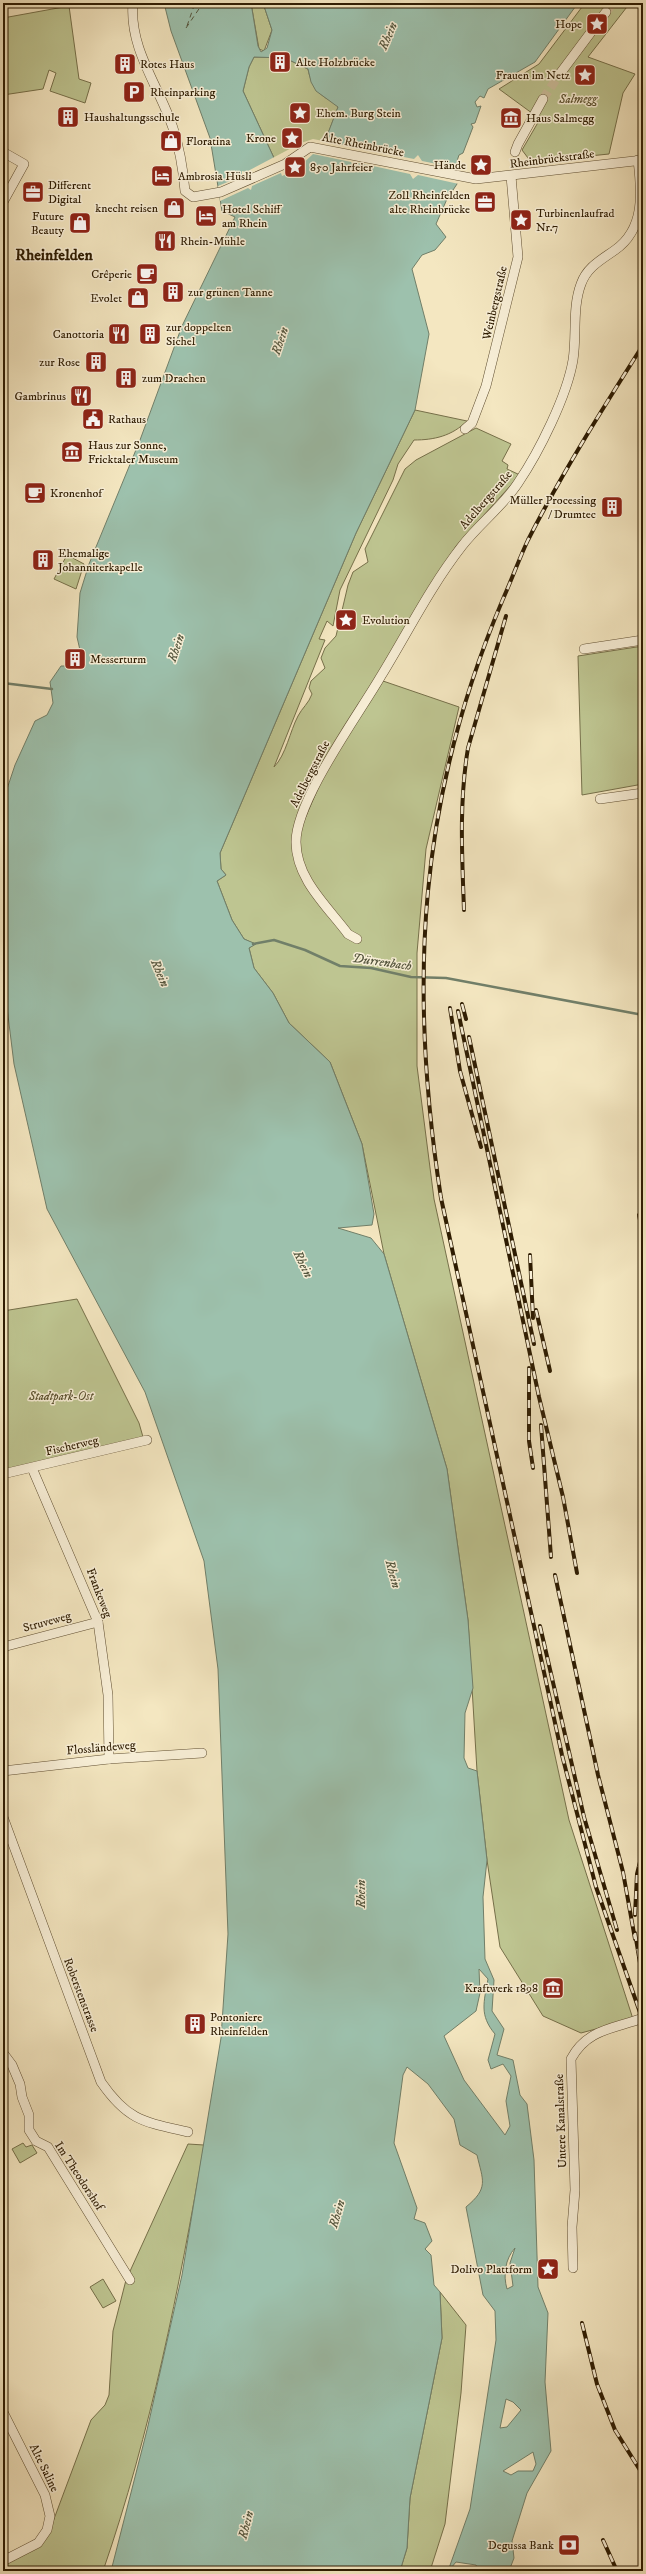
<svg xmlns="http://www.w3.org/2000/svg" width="646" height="2574" font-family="'IM FELL DW Pica',serif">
<rect width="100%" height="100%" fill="#f4e7c1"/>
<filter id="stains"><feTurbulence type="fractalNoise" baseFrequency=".005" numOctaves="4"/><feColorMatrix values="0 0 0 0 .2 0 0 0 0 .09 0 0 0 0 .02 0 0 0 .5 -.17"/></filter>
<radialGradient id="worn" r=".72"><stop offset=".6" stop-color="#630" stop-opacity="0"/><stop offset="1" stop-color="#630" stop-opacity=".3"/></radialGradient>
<g fill="#bec591" stroke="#76704a">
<path d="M251,3H263L272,30L264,51L259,49Z"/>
<path d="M585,3H630L588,57L635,74L623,93L609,154L531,162L522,150L540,119L499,89L539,64Z"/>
<path d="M69,6L79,79L91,83L85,103L50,91L56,73L49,70L43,89L3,95V18Z"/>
<path d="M254,57L285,58L308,69C310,79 314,89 323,96C328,100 334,101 338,107L325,142L274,158L243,91L249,67Z"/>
<path d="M415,410L467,421C452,436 434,440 414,440L398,464L393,480L340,590L333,626L327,621L319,639L325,640L274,767C286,755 290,731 298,716C302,708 309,703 312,694L309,688L311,681L325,668L321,658L325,648L336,636L348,585L353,572L368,562L365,549L405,469L416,460L476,428L511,444L502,461L508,465L507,469L520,475L456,546L318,774L300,830L326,770L383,681L459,707L426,849L417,953V1066L434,1199L569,1820L633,2019L581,2033L543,2016L500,1947L487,1860L477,1771L468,1620L447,1469L384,1254L362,1144L330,1062L289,1023L273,993L254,968L249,948L255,944L244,939L232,920L217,881L226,875L221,869L220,853L356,533Z"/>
<path d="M67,555L84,564L76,589L54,579Z"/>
<path d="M643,646V784L582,795L578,656Z"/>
<path d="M77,1299L139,1423L143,1437L3,1470V1311Z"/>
<path d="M23,2143L26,2147L32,2145L37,2153L20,2163L12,2149Z"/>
<path d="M188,2144L204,2145C179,2289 151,2432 103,2571H3V2564L51,2527L91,2420L105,2405L109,2395L113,2331L126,2280Z"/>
<path d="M103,2279L116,2301L103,2308L90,2287Z"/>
<path d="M440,2292L466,2325L461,2393L445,2524L430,2571H400L407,2548L410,2498L442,2338Z"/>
</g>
<path fill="#9dc1ad" stroke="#717f69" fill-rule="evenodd" d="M164,3H251L258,46L261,52L267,48L272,30L263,3H578L535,62L488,89L484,98L480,96L475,102L477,107L481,106L475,123L471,124L473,127L463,153L459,155L457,161L461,168L457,184L451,193L447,194V199L436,224L446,237L435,250L422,255L412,269L429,334L415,410L356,533L220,853L221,869L226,875L217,881L232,920L244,939L256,944L249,948L254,968L273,993L289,1023L330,1062L362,1144L374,1214L372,1225L338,1228L371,1238L384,1254L447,1469L468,1620L473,1688L465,1713L464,1758L468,1768L477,1771L487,1860L483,1897L485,1959L494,1980L492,2011L504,2029L497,2055L513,2060L520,2095L527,2104L534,2160L538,2287L548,2313L545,2382L551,2451L527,2493L512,2541L514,2558L509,2571H471L478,2569L476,2565L456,2562L451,2568L456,2571H448L470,2509L496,2340L495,2311L483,2295L466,2207C489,2188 483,2181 477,2155L460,2145L454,2119L428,2084L407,2067L403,2075L394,2143L417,2208L414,2219L425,2223L432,2241L425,2249L431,2255L434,2285L440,2292L442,2338L410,2498L407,2548L400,2571H111L147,2430L182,2275L221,2038L228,1934L218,1669L204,1561L145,1392L47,1209L14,1064L3,975V801L15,765L35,721L47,715L53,703L50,682L61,666H74L82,659L77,637L80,593L89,564L140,440L182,326L235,217L222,211L210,138L171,31ZM254,57L285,58L308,69L311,82L316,91L338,107L325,141L274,158L243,91L249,67ZM479,1969L488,1979C484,2002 479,2015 495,2034L488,2060L491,2069L503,2064L511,2076L506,2101L510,2126L505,2135L464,2080L444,2036L476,2011L480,1993ZM515,2248L510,2263L513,2286L507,2289C503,2275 505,2259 515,2248ZM506,2399L513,2402L521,2410L507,2427L500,2428ZM533,2452L536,2464L533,2471H518L511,2475L503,2471Z"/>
<path fill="#f4e7c1" d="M313,139L354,147L359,143L363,149L414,159L418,155L422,161L462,169L459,184L418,175L413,179L410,174L359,163L354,167L351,162L313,154L296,170L282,176L281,173L252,186L251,190L248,188L220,201L218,186L242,176V171L246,172L301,143Z"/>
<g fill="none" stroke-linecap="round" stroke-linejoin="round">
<g stroke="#717f69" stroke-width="2.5">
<path d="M3,683L52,689"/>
<path d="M253,944L274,940L305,950L340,966L371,968L411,977L446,978L643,1015"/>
</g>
<g stroke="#55563e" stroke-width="1" stroke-dasharray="5 4" stroke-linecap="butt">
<path d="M187,26L195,3"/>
<path d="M186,28L203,3"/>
</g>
<g stroke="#ccbe9b" stroke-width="9" stroke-dasharray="9 4.5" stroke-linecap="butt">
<path d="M606,12L613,3"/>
<path d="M543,99L559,75"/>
</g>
<g stroke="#604f32" stroke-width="10">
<g id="street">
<path d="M133,3C129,49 159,86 173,128C180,149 183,169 185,191L193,197L221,192L285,164L310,147L476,179L643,160"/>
<path d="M559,75L606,12"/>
<path d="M3,152L24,164L3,202"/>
<path d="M515,152L518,144L543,99"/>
<path d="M465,429L472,423L486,386L518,257L511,176"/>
<path d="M584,649L643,640"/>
<path d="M600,799L643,793"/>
<path d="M357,939L348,934C328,907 296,879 296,842C296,800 359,714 381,676C408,632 430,587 462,546C479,524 503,506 518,483C539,452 567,396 573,360C577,335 572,308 581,284C587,267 601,260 615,250C645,229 642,193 638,160"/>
<path d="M32,1468L98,1622L108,1695L109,1759"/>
<path d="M3,1474L147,1440"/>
<path d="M3,1647L98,1622"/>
<path d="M3,1771L109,1759L202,1753"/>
<path d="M3,1817L101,2082C128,2121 144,2122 188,2132"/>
<path d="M3,2053L12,2065L20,2084L22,2097L29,2115V2130L36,2141L48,2147L130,2280"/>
<path d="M573,2268L572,2227L575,2190L571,2059C587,2029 613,2029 643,2018"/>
<path d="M3,2412L45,2495L50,2516L47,2530L38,2543L3,2561"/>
</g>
</g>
<use href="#street" stroke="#f8efd7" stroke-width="9"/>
<g stroke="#2e1c02" stroke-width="4">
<g id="rail">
<path d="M643,345C603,408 562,473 528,540C519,559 512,579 503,599C418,799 408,985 441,1198L562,1755L596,1887L643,2021"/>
<path d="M464,910C462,855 459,802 468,748L506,616"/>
<path d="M462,1004L466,1019"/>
<path d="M450,1008L460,1071L481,1147"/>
<path d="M458,1011L539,1397L563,1497L577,1573"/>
<path d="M469,1037L534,1344"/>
<path d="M639,1215L643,1236"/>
<path d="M530,1255L533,1318"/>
<path d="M536,1310L550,1371"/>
<path d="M529,1368V1441L533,1468"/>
<path d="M541,1425L551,1557"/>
<path d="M555,1575L598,1775L623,1872L635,1939"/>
<path d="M540,1626L584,1817L617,1930"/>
<path d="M635,1915L637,1874L643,1850"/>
<path d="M635,1933L643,1981"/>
<path d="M582,2323L597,2384L615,2430L643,2475"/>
<path d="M603,2540L617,2571"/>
</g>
</g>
<use href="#rail" stroke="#f8efd7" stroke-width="2.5" stroke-dasharray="8" stroke-linecap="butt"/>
</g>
<defs>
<g id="sight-square" transform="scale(1.15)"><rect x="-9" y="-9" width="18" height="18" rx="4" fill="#8f2418" stroke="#f8efd7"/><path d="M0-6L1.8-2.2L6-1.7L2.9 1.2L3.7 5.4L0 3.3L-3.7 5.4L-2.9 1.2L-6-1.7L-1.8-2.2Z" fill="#fff"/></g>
<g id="building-square" transform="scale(1.15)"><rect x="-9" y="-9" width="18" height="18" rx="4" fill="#8f2418" stroke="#f8efd7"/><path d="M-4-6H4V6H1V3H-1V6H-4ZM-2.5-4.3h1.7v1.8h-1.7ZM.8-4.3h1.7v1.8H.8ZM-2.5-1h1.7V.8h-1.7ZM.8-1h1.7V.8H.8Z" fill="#fff"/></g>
<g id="parking-square" transform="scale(1.15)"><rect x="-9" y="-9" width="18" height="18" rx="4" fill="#8f2418" stroke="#f8efd7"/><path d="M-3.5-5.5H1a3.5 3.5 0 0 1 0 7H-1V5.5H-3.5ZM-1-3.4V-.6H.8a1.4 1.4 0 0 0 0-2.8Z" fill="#fff"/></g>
<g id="museum-square" transform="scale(1.15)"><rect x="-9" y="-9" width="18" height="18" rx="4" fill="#8f2418" stroke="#f8efd7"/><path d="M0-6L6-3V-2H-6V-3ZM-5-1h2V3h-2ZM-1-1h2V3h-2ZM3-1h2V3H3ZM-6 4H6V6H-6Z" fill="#fff"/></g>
<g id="shop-square" transform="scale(1.15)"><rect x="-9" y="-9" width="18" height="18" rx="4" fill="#8f2418" stroke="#f8efd7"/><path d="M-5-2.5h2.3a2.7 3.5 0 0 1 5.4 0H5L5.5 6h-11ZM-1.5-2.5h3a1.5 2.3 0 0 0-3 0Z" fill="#fff"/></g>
<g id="hotel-square" transform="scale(1.15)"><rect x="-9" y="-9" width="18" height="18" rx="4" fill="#8f2418" stroke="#f8efd7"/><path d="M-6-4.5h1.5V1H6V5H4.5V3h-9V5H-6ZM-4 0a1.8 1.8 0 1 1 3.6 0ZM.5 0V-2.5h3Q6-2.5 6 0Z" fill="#fff"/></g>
<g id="office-square" transform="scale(1.15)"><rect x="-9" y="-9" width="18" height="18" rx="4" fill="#8f2418" stroke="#f8efd7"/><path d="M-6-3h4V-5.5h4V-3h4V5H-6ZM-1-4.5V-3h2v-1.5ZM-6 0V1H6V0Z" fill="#fff"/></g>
<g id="restaurant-square" transform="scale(1.15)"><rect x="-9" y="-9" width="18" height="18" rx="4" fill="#8f2418" stroke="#f8efd7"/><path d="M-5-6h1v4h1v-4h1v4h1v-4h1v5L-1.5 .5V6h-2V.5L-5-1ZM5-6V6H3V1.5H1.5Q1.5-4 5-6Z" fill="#fff"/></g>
<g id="cafe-square" transform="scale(1.15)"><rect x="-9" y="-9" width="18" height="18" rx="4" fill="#8f2418" stroke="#f8efd7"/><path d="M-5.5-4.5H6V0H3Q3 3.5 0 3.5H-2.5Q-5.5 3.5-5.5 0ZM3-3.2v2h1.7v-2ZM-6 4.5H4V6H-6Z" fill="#fff"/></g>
<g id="civic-square" transform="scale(1.15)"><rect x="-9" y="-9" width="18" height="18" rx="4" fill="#8f2418" stroke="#f8efd7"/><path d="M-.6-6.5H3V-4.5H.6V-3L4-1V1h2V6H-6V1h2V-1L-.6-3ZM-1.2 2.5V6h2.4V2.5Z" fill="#fff"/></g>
<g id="bank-square" transform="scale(1.15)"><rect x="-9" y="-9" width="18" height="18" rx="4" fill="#8f2418" stroke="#f8efd7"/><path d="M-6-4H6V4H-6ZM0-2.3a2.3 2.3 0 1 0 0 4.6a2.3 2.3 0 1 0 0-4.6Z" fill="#fff"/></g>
</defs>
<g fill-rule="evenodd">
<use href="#sight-square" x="597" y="24"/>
<use href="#building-square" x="280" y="62"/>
<use href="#building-square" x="125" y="64"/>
<use href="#sight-square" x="585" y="75"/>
<use href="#parking-square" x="134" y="92"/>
<use href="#sight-square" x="300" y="113"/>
<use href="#building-square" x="68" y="117"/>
<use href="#museum-square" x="511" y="118"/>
<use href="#sight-square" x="292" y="138"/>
<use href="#shop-square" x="171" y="141"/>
<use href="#sight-square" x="481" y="165"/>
<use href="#sight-square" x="295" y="167"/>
<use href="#hotel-square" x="162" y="176"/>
<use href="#office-square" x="33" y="192"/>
<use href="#office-square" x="485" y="202"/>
<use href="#shop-square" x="174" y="208"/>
<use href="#hotel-square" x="206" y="216"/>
<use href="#sight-square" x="521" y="220"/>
<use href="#shop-square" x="80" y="223"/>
<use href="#restaurant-square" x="165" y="241"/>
<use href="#cafe-square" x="147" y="274"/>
<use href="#building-square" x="173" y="292"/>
<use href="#shop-square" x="138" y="298"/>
<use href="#restaurant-square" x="119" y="334"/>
<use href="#building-square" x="150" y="334"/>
<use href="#building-square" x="96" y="362"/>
<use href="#building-square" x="126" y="378"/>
<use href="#restaurant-square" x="81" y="396"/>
<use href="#civic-square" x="93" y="419"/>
<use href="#museum-square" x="72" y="452"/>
<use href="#cafe-square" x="35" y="493"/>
<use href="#building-square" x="612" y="507"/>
<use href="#building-square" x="43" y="560"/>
<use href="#sight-square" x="346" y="620"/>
<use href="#building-square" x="75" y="659"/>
<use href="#museum-square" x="553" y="1988"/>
<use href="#building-square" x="195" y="2024"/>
<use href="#sight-square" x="548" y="2269"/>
<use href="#bank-square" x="569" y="2545"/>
</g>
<g text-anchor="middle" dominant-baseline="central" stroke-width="3" stroke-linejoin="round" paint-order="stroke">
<g font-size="12" fill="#2e1c02" stroke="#f8efd7" text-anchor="start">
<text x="582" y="24" text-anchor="end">Hope</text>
<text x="296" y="62">Alte Holzbrücke</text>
<text x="140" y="64">Rotes Haus</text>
<text x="570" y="75" text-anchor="end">Frauen im Netz</text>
<text x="150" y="92">Rheinparking</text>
<text x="316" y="113">Ehem. Burg Stein</text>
<text x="84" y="117">Haushaltungsschule</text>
<text x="526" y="118">Haus Salmegg</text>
<text x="276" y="138" text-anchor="end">Krone</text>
<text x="186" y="141">Floratina</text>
<text x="466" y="165" text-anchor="end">Hände</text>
<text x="310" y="167">850 Jahrfeier</text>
<text x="178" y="176">Ambrosia Hüsli</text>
<text x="48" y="185">Different<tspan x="48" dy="14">Digital</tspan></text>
<text x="470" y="195" text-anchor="end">Zoll Rheinfelden<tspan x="470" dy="14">alte Rheinbrücke</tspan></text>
<text x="158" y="208" text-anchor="end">knecht reisen</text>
<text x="222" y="209">Hotel Schiff<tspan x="222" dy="14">am Rhein</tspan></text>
<text x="536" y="213">Turbinenlaufrad<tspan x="536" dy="14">Nr.7</tspan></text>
<text x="64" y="216" text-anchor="end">Future<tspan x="64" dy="14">Beauty</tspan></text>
<text x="180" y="241">Rhein-Mühle</text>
<text x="132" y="274" text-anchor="end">Crêperie</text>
<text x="188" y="292">zur grünen Tanne</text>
<text x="122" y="298" text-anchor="end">Evolet</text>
<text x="166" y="327">zur doppelten<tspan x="166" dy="14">Sichel</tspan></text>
<text x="104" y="334" text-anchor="end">Canottoria</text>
<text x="80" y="362" text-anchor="end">zur Rose</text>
<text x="142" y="378">zum Drachen</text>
<text x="66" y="396" text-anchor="end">Gambrinus</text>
<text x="108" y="419">Rathaus</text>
<text x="88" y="445">Haus zur Sonne,<tspan x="88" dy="14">Fricktaler Museum</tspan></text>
<text x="50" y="493">Kronenhof</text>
<text x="596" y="500" text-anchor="end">Müller Processing<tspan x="596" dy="14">/ Drumtec</tspan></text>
<text x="58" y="553">Ehemalige<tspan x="58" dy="14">Johanniterkapelle</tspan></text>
<text x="362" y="620">Evolution</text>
<text x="90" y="659">Messerturm</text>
<text x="538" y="1988" text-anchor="end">Kraftwerk 1898</text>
<text x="210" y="2017">Pontoniere<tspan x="210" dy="14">Rheinfelden</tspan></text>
<text x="532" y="2269" text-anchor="end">Dolivo Plattform</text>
<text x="554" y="2545" text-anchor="end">Degussa Bank</text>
</g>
<g font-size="12" font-style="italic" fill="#594f2d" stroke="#f8efd7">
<text x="578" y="99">Salmegg</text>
<text x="61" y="1396">Stadtpark-Ost</text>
</g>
<g font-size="12" fill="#2e1c02" stroke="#f8efd7">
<text transform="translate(363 145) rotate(11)">Alte Rheinbrücke</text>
<text transform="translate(552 159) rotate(-7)">Rheinbrückstraße</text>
<text transform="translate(495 303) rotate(-77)">Weinbergstraße</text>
<text transform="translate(486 500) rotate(-49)">Adelbergstraße</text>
<text transform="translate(310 774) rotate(-63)">Adelbergstraße</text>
<text transform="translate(72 1446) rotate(-13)">Fischerweg</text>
<text transform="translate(99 1593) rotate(69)">Frankeweg</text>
<text transform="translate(47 1622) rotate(-15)">Struveweg</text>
<text transform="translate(101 1748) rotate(-5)">Flossländeweg</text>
<text transform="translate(81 1995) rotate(69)">Roberstenstrasse</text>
<text transform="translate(561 2121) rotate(-92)">Untere Kanalstraße</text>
<text transform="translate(79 2176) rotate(57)">Im Theodorshof</text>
<text transform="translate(44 2468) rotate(64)">Alte Saline</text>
</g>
<g font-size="13" font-style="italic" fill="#55563e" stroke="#f8efd7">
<text transform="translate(388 36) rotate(-67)">Rhein</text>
<text transform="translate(280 341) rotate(-71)">Rhein</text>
<text transform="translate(176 648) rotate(-71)">Rhein</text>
<text transform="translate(382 962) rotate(8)">Dürrenbach</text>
<text transform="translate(160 973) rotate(67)">Rhein</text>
<text transform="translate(303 1264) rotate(64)">Rhein</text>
<text transform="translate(393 1574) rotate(75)">Rhein</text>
<text transform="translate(361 1894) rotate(-90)">Rhein</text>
<text transform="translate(337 2214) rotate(-73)">Rhein</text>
<text transform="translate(246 2525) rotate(-75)">Rhein</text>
</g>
<g font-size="16" font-weight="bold" fill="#2e1c02" stroke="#f8efd7">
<text x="54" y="255">Rheinfelden</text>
</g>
</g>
<rect width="646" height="2574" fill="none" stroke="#f4e7c1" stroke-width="16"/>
<rect x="4" y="4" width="638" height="2566" fill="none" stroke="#2e1c02" stroke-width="2"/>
<rect x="8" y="8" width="630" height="2558" fill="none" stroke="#2e1c02"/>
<rect width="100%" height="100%" filter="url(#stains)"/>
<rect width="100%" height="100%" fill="url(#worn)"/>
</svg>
